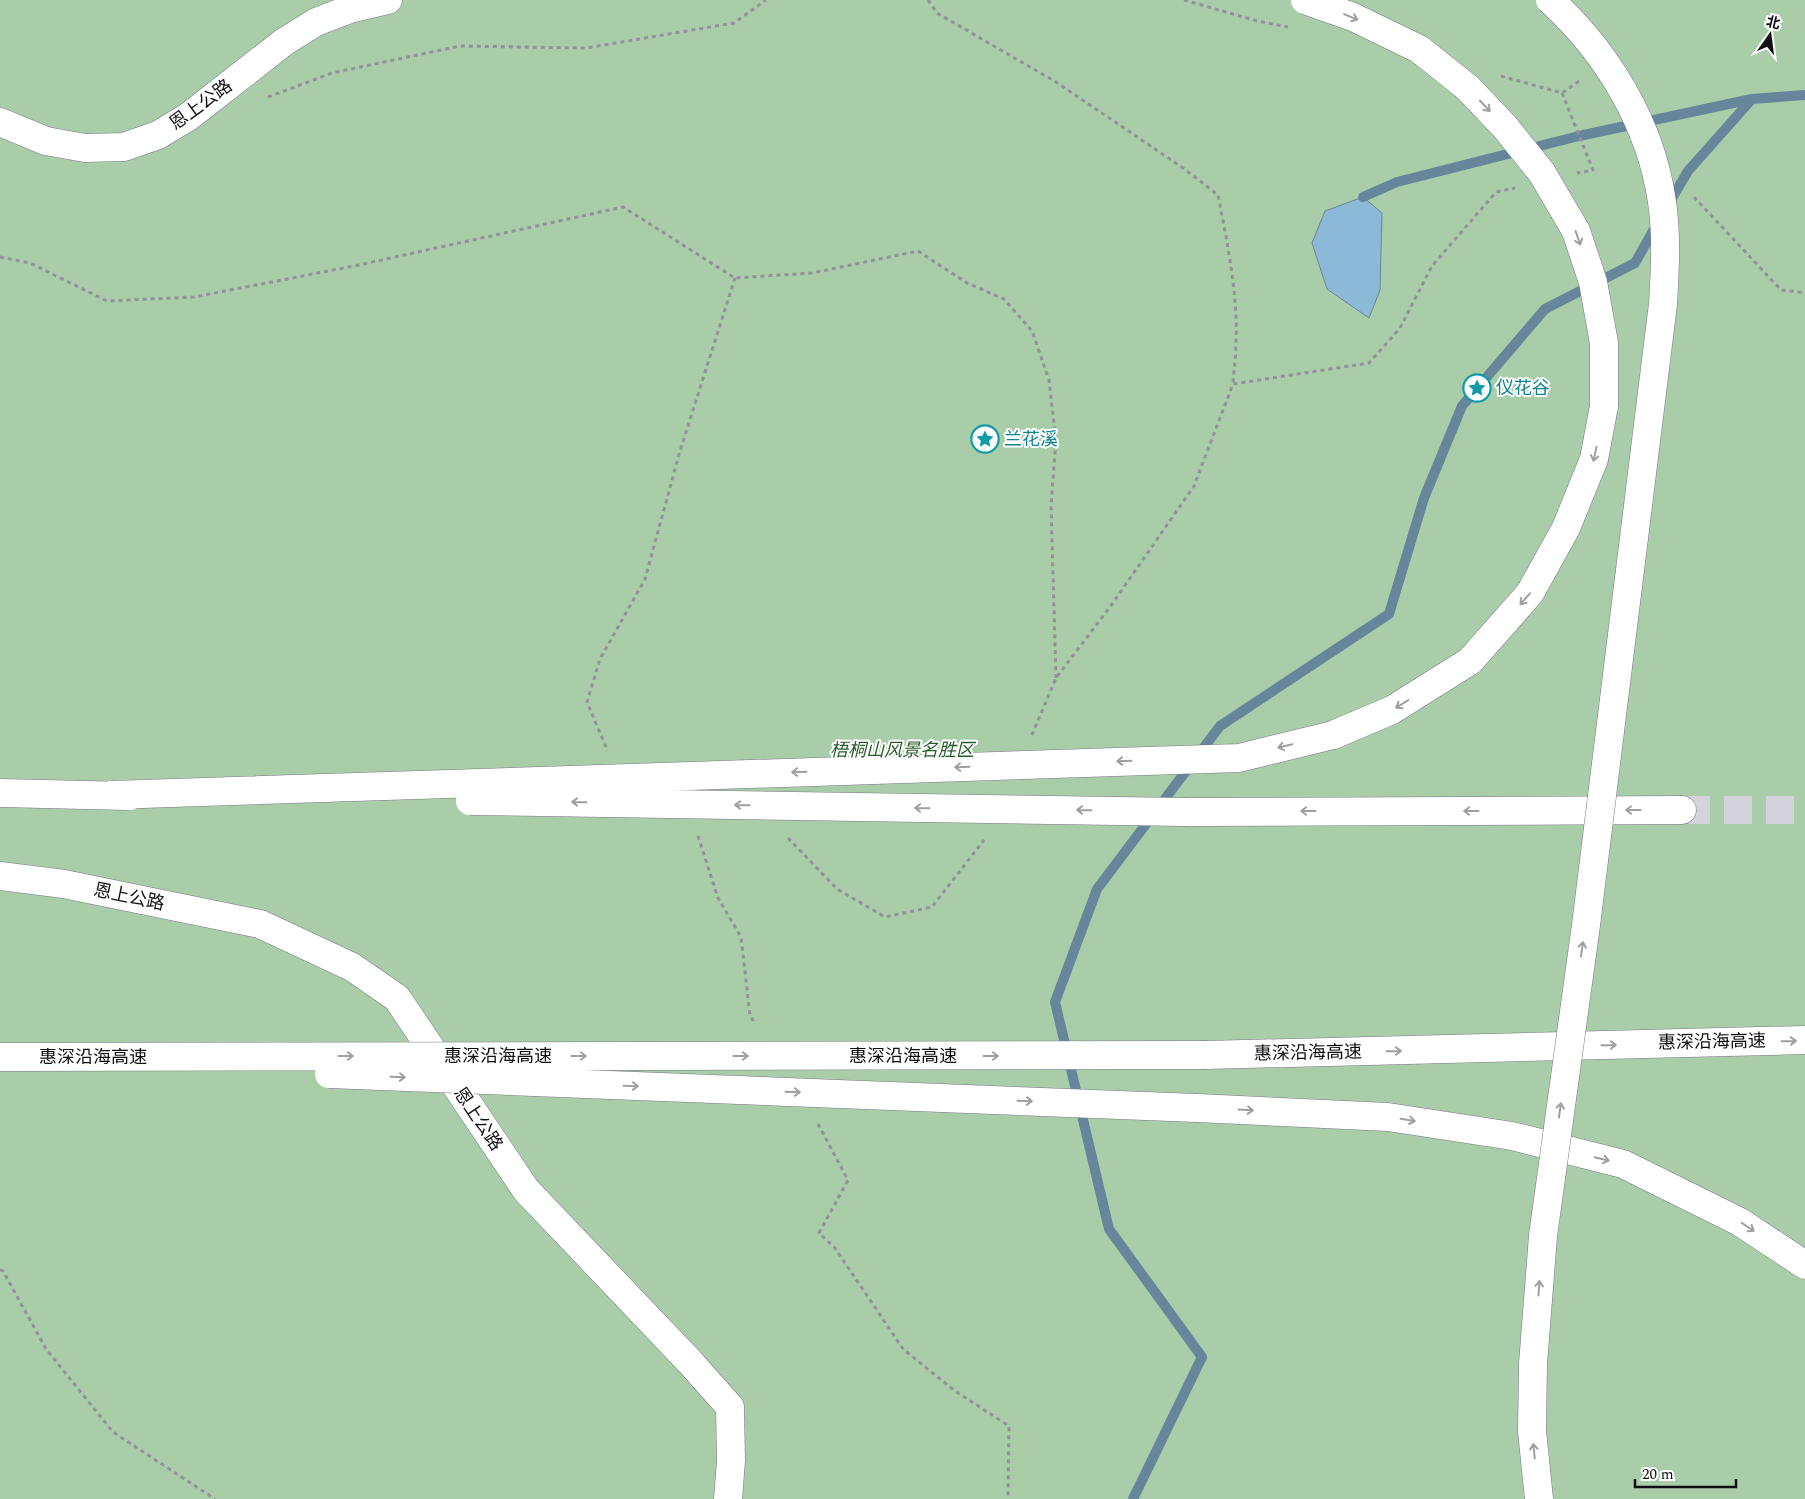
<svg xmlns="http://www.w3.org/2000/svg" width="1805" height="1499" font-family="Spectral,'Noto Sans SC',serif">
<rect width="100%" height="100%" fill="#f7f4fe"/>
<rect fill="#a8cda8" x="0" y="0" width="1805" height="1499"/>
<path fill="#8cbad6" stroke="#66869c" d="M1363,197L1382,213L1380,290L1369,318L1327,289L1312,243L1325,211Z"/>
<g fill="none" stroke-linecap="round" stroke-linejoin="round">
<g stroke="#66869c" stroke-width="10">
<path d="M1363,197L1397,182L1579,136L1752,99"/>
<path d="M1668,205L1688,171L1752,99L1805,95"/>
<path d="M1133,1499L1202,1357L1109,1229L1055,1002L1097,889L1220,726L1389,614L1424,498L1462,406L1545,309L1635,263L1657,224"/>
</g>
<path stroke="#d4d2db" stroke-width="28" stroke-dasharray="28 14" stroke-linecap="butt" d="M1682,810H1805"/>
<g stroke="#7a7685" stroke-width="29">
<g id="minor">
<path d="M0,122L46,141L85,148L124,147L158,135L188,117L284,42L316,22L350,9L388,0"/>
<path d="M0,876L64,884L260,924L352,967L397,998L526,1190L690,1362L730,1407L731,1461L728,1499"/>
</g>
</g>
<g stroke="#7a7685" stroke-width="29">
<g id="highway">
<path d="M1333,735L1392,710L1470,661L1530,593L1566,528L1594,459L1604,406"/>
<path d="M1186,812L1682,810"/>
<path d="M1206,1055L1805,1040"/>
<path d="M1197,1108L1388,1117L1512,1136L1623,1164L1740,1222L1805,1265"/>
</g>
</g>
<g stroke="#939199" stroke-width="3" stroke-dasharray="4 4" stroke-linecap="butt">
<path d="M928,0L937,13L1056,82L1183,168L1218,195C1227,241 1238,295 1236,341C1236,355 1234,369 1233,384"/>
<path d="M1184,0L1257,21L1288,27"/>
<path d="M1501,76L1562,93L1579,81"/>
<path d="M1562,93L1593,170L1577,173"/>
<path d="M268,97L332,73L460,46L586,48L734,23L766,0"/>
<path d="M1694,197L1781,290L1805,293"/>
<path d="M0,257L30,263L107,301L194,297L354,266L623,207L735,278L812,273L918,251L967,283L1004,299L1032,331L1049,380L1056,440L1051,505L1056,678"/>
<path d="M1032,735L1056,678L1110,607L1194,486L1233,384L1369,363L1400,328L1432,266L1496,192L1515,188"/>
<path d="M606,747L587,702L600,659L645,579L680,451L735,278"/>
<path d="M698,836L718,898L741,937L750,1015L755,1024"/>
<path d="M788,838L837,889L885,917L932,907L984,840"/>
<path d="M818,1124L848,1180L819,1233L835,1248L903,1349L955,1391L1009,1426L1008,1499"/>
<path d="M0,1270L3,1271L46,1349L113,1432L215,1499"/>
</g>
<use href="#minor" stroke="#fff" stroke-width="28"/>
<use href="#highway" stroke="#fff" stroke-width="28"/>
<g stroke="#7a7685" stroke-width="29" stroke-linecap="butt">
<g id="highway-bridge">
<path d="M1305,0L1353,17L1419,49L1468,88L1505,127L1542,173L1576,231L1593,282L1604,343V406"/>
<path d="M0,793L129,796"/>
<path d="M112,795L1239,758L1333,735"/>
<path d="M470,801L1186,812"/>
<path d="M0,1057L1206,1055"/>
<path d="M329,1074L1197,1108"/>
<path d="M1539,1499L1532,1431L1533,1364L1543,1236L1586,925L1663,304C1665,270 1667,236 1662,202C1651,124 1607,52 1550,0"/>
</g>
</g>
<use href="#highway-bridge" stroke="#fff" stroke-width="28"/>
</g>
<defs><path id="oneway-shaft" d="M-6 0H5M1.5-3L5.5 0L1.5 3" fill="none" stroke-width="1.6" stroke-linecap="round" stroke-linejoin="round" transform="scale(1.25)"/></defs>
<g stroke="#9f9fa1">
<use href="#oneway-shaft" transform="translate(1351 17) rotate(22)"/>
<use href="#oneway-shaft" transform="translate(1485 106) rotate(47)"/>
<use href="#oneway-shaft" transform="translate(1578 238) rotate(71)"/>
<use href="#oneway-shaft" transform="translate(1595 454) rotate(102)"/>
<use href="#oneway-shaft" transform="translate(1525 599) rotate(131)"/>
<use href="#oneway-shaft" transform="translate(1402 704) rotate(148)"/>
<use href="#oneway-shaft" transform="translate(1285 746) rotate(166)"/>
<use href="#oneway-shaft" transform="translate(1124 761) rotate(178)"/>
<use href="#oneway-shaft" transform="translate(962 767) rotate(178)"/>
<use href="#oneway-shaft" transform="translate(799 772) rotate(178)"/>
<use href="#oneway-shaft" transform="translate(579 802) rotate(-179)"/>
<use href="#oneway-shaft" transform="translate(742 805) rotate(-179)"/>
<use href="#oneway-shaft" transform="translate(922 808) rotate(-179)"/>
<use href="#oneway-shaft" transform="translate(1084 810) rotate(-179)"/>
<use href="#oneway-shaft" transform="translate(1633 810) rotate(180)"/>
<use href="#oneway-shaft" transform="translate(1308 811) rotate(180)"/>
<use href="#oneway-shaft" transform="translate(1471 811) rotate(180)"/>
<use href="#oneway-shaft" transform="translate(1582 949) rotate(-82)"/>
<use href="#oneway-shaft" transform="translate(1789 1041) rotate(-1)"/>
<use href="#oneway-shaft" transform="translate(1609 1045) rotate(-1)"/>
<use href="#oneway-shaft" transform="translate(1394 1051) rotate(-1)"/>
<use href="#oneway-shaft" transform="translate(346 1056)"/>
<use href="#oneway-shaft" transform="translate(579 1056)"/>
<use href="#oneway-shaft" transform="translate(741 1056)"/>
<use href="#oneway-shaft" transform="translate(991 1056)"/>
<use href="#oneway-shaft" transform="translate(398 1077) rotate(2)"/>
<use href="#oneway-shaft" transform="translate(631 1086) rotate(2)"/>
<use href="#oneway-shaft" transform="translate(793 1092) rotate(2)"/>
<use href="#oneway-shaft" transform="translate(1025 1101) rotate(2)"/>
<use href="#oneway-shaft" transform="translate(1246 1110) rotate(3)"/>
<use href="#oneway-shaft" transform="translate(1560 1110) rotate(-82)"/>
<use href="#oneway-shaft" transform="translate(1408 1120) rotate(9)"/>
<use href="#oneway-shaft" transform="translate(1602 1159) rotate(14)"/>
<use href="#oneway-shaft" transform="translate(1748 1227) rotate(34)"/>
<use href="#oneway-shaft" transform="translate(1539 1288) rotate(-86)"/>
<use href="#oneway-shaft" transform="translate(1534 1451) rotate(-96)"/>
</g>
<defs>
<g id="sight-ring" transform="scale(1.4375)"><circle r="9.5" fill="#fff" stroke="#0f9aa8" stroke-width="1.5"/><path d="M0-6L1.8-2.2L6-1.7L2.9 1.2L3.7 5.4L0 3.3L-3.7 5.4L-2.9 1.2L-6-1.7L-1.8-2.2Z" fill="#0f9aa8"/></g>
</defs>
<g fill-rule="evenodd">
<use href="#sight-ring" x="1477" y="388"/>
<use href="#sight-ring" x="985" y="439"/>
</g>
<g text-anchor="middle" dominant-baseline="central" stroke-width="4" stroke-linejoin="round" paint-order="stroke">
<g font-size="18" fill="#0f0e13" stroke="#fff">
<text transform="translate(201 105) rotate(-36)">恩上公路</text>
<text transform="translate(129 897) rotate(12)">恩上公路</text>
<text transform="translate(1712 1042) rotate(-1)">惠深沿海高速</text>
<text transform="translate(1308 1053) rotate(-1)">惠深沿海高速</text>
<text x="498" y="1056">惠深沿海高速</text>
<text x="903" y="1056">惠深沿海高速</text>
<text x="93" y="1057">惠深沿海高速</text>
<text transform="translate(478 1119) rotate(56)">恩上公路</text>
</g>
<g font-size="18" fill="#0d838f" stroke="#fff" text-anchor="start">
<text x="1496" y="388">仪花谷</text>
<text x="1004" y="439">兰花溪</text>
</g>
<g font-size="18" font-style="italic" fill="#285b2b" stroke="#fff">
<text x="902" y="750">梧桐山风景名胜区</text>
</g>
</g>
<g transform="translate(1770 35) rotate(14)" stroke="#ffffff" stroke-width="4" paint-order="stroke">
<path d="M0-4L9 19L0 12L-9 19Z" fill="#0f0e13"/>
<text y="-8" font-size="14" font-weight="bold" text-anchor="middle" fill="#0f0e13">北</text>
</g>
<path d="M1635 1479v8h101v-8" fill="none" stroke="#0f0e13" stroke-width="2.5"/>
<text x="1642" y="1479" font-size="15" fill="#0f0e13" stroke="#ffffff" stroke-width="4" paint-order="stroke">20 m</text>
</svg>
